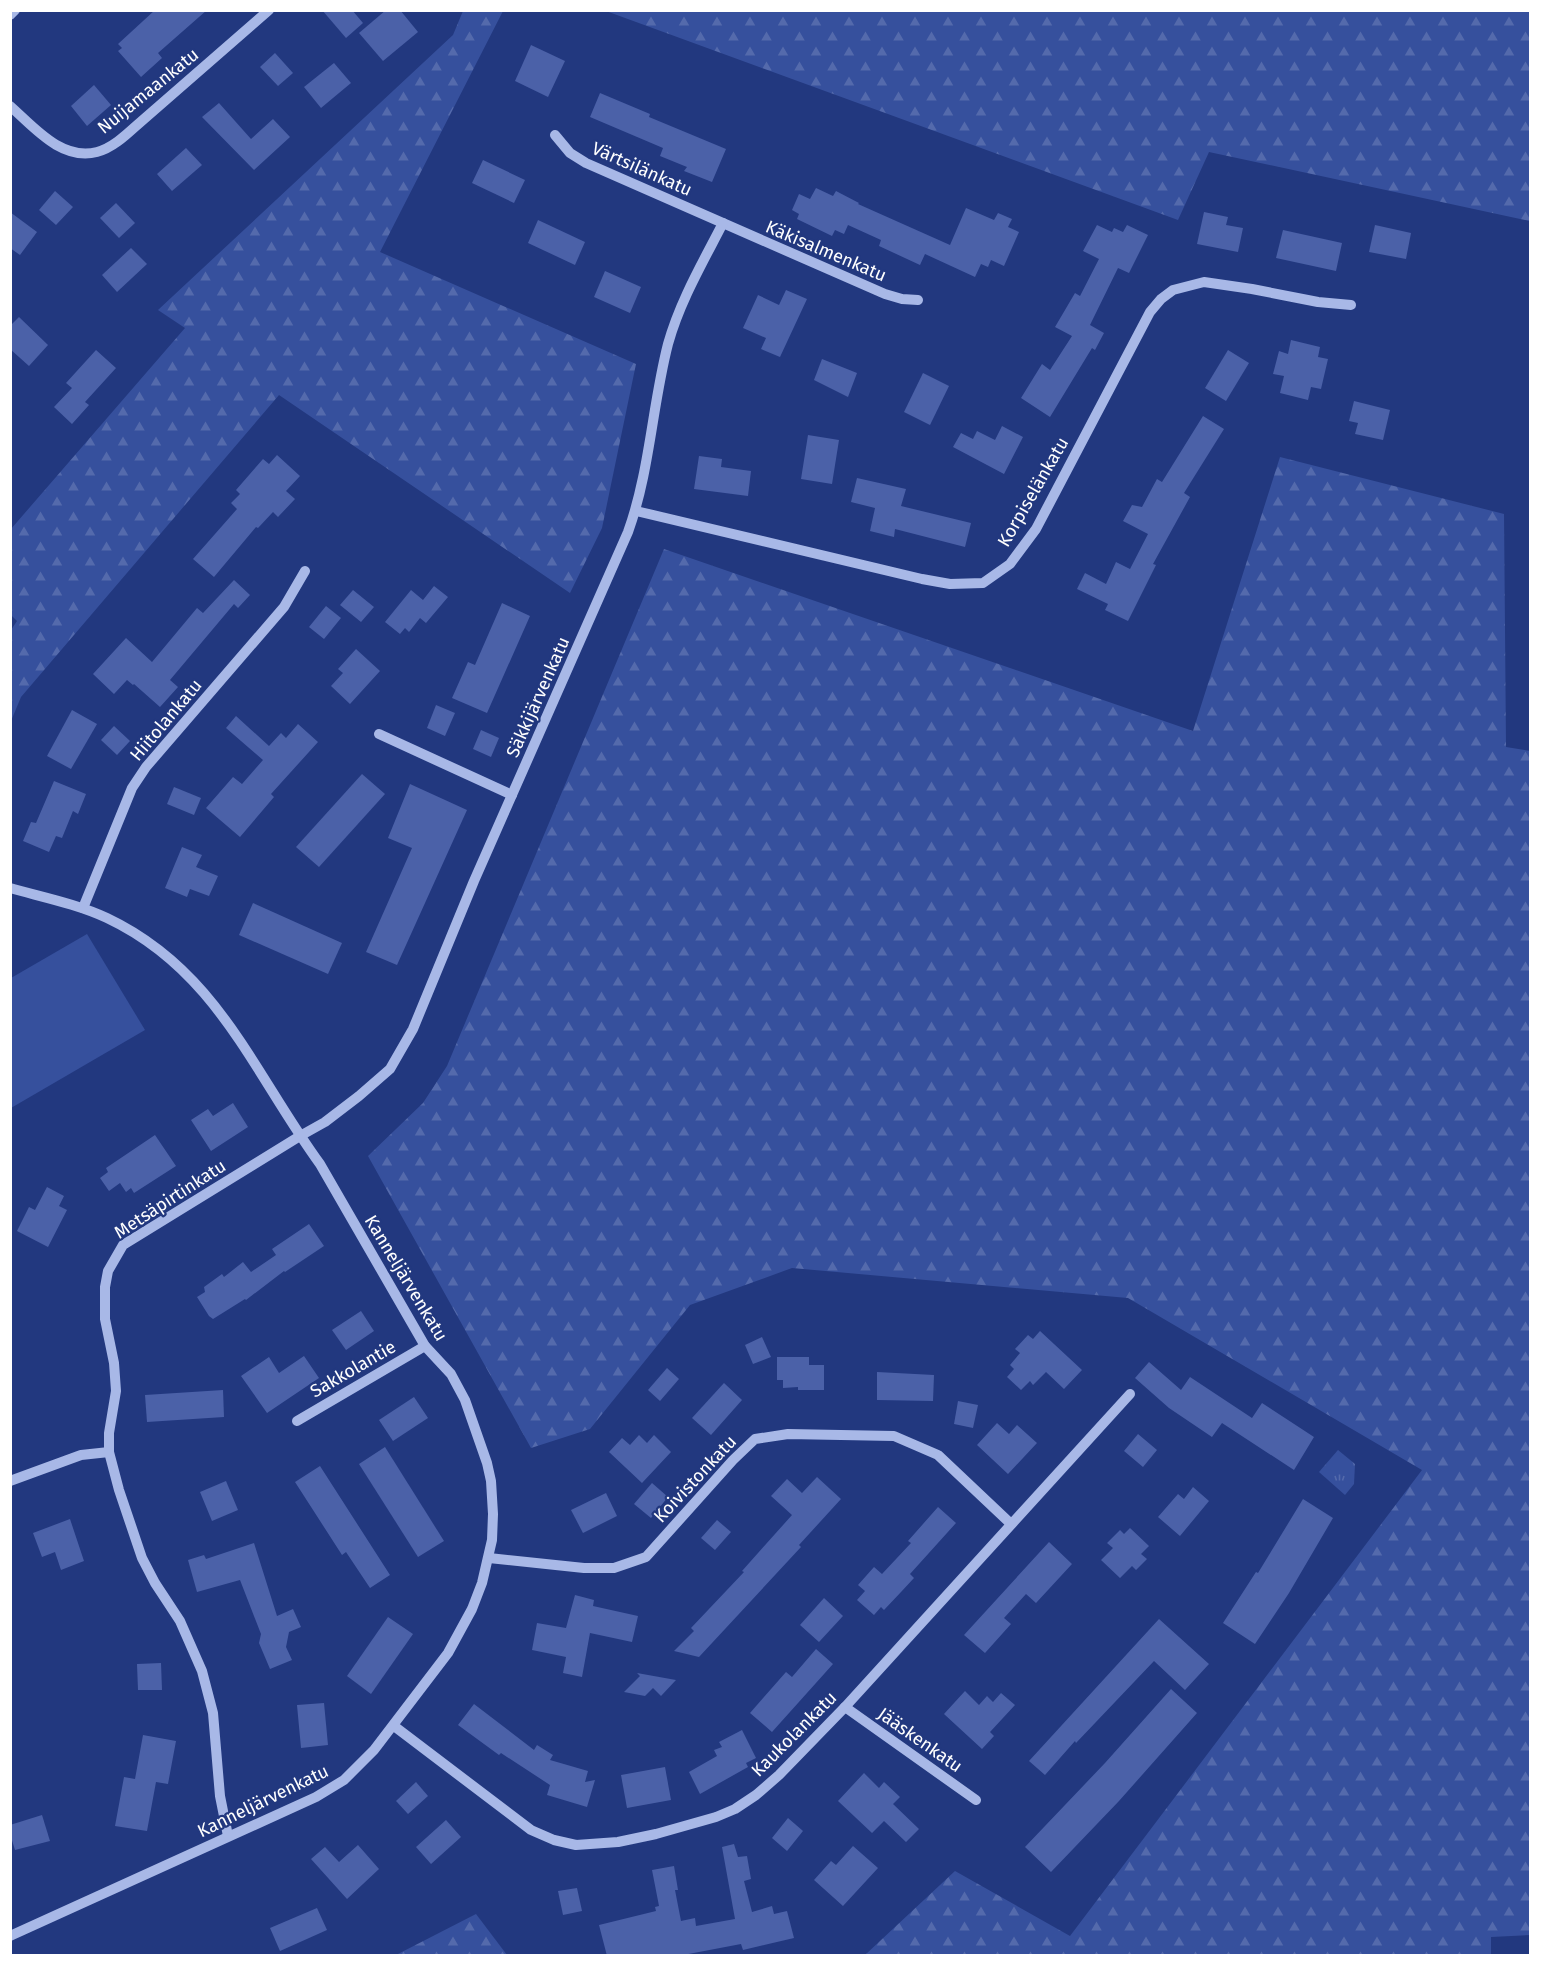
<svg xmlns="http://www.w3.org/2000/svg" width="1541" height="1966" font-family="'Fira Sans',sans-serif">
<defs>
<pattern id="forest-firs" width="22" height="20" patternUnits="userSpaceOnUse" patternTransform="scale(1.5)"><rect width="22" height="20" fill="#36509d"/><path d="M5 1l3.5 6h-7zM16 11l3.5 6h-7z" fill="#546aac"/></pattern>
<pattern id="park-tufts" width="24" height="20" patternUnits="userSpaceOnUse" patternTransform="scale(1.5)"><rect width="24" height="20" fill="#36509d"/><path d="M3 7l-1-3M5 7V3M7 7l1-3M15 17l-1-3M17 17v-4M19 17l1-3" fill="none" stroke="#546aac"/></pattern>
</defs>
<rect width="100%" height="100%" fill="#22387f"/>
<g fill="url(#forest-firs)">
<path d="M463,11H503L380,252L636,364L602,528L570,593L279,395L21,697L11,721V630L17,621L11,615V529L185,328L158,310L453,35Z"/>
<path d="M606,11H1530V221L1209,152L1178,220Z"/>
<path d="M1280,457L1504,514L1506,747L1530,751V1935L1491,1937V1956L865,1955L955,1871L1070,1936L1422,1470L1128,1298L792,1268L690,1305L590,1429L531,1448L368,1156L423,1103L447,1066L664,549L1193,731Z"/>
<path d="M476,1914L507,1955H396Z"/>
</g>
<path fill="url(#park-tufts)" d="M1338,1450L1355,1464L1354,1484L1345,1495L1319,1472Z"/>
<path fill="#36509d" d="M87,934L145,1030L11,1108V978Z"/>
<g fill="#4b61a8">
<path d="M155,10H207L158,53L162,58L141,77L118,51L122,48L118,44Z"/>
<path d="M322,10H352L363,23L346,38Z"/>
<path d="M386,10H400L418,32L383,61L359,33Z"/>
<path d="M531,45L565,61L548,97L515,81Z"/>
<path d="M275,53L293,73L278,86L260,67Z"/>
<path d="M334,63L351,83L321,108L304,87Z"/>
<path d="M94,85L111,105L87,126L71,106Z"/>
<path d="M600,93L650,114L649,117L726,149L712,182L684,171L687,167L660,156L663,148L590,117Z"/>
<path d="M219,103L251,139L273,119L290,137L254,170L202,117Z"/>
<path d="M186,148L202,165L172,191L157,174Z"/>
<path d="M483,160L525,180L514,203L472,183Z"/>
<path d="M816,188L833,196L836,191L859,203L858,204L950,245L966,208L994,220L998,213L1012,219L1008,227L1019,232L1004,266L991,260L988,267L981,264L975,277L925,254L920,265L879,246L881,240L848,225L844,234L835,230L832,236L797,219L799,214L792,210L799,194L810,199Z"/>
<path d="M55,191L73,207L56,225L39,210Z"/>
<path d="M116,203L135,223L119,238L100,218Z"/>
<path d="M10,212L37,232L20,255L10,248Z"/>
<path d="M1204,212L1228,217L1226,225L1243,228L1238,252L1197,244Z"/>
<path d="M538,220L585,242L575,265L528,243Z"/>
<path d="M1097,225L1112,232L1114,228L1123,232L1127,225L1148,235L1129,273L1118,268L1090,325L1104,333L1095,350L1092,348L1050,417L1021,398L1042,364L1050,370L1072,336L1055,327L1075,293L1080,296L1099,259L1083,251Z"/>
<path d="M1375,225L1411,233L1406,259L1369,252Z"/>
<path d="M1283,230L1342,243L1336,271L1276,258Z"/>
<path d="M131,248L147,264L117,292L102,275Z"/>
<path d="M605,271L641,287L630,313L594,297Z"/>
<path d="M786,290L807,299L780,357L761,349L766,338L743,328L758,295L779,305Z"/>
<path d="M19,317L48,345L29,366L10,349V326Z"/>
<path d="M1291,340L1320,347L1318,357L1328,359L1321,389L1311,387L1308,400L1280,393L1284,376L1273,374L1279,351L1288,354Z"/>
<path d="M96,350L116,368L85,402L89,405L72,424L54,407L72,388L66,383Z"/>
<path d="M1228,350L1249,363L1226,401L1205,388Z"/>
<path d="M822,359L857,373L848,397L814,380Z"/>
<path d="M923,373L949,386L930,425L904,412Z"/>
<path d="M1354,401L1390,410L1383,440L1355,434L1358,423L1349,421Z"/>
<path d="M1203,416L1224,429L1184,493L1190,497L1153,564L1156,565L1128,621L1105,610L1108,604L1077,589L1085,573L1106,584L1116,562L1130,569L1148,534L1123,521L1132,505L1142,507L1157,479L1162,482Z"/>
<path d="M1002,426L1023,437L1004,474L953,447L961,433L973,439L977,431L995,440Z"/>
<path d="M808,435L839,440L832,484L801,479Z"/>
<path d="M277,455L300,476L286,491L295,499L278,517L273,512L258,528L256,527L214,577L193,559L237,509L231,503L240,494L236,490L263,459L269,464Z"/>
<path d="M699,456L722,459L721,467L751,471L748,496L694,489Z"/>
<path d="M857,478L906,489L901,506L971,523L965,547L895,529L894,537L870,531L875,508L851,502Z"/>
<path d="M234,580L250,595L238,608L234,604L170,680L178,687L160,707L134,684L133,685L127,680L114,694L93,674L126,638L152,662L197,608L203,613Z"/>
<path d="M434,586L448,597L426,623L420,618L409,632L405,628L400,634L385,622L411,590L423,600Z"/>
<path d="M353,590L374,607L361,622L340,605Z"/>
<path d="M502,603L530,616L487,713L452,698L468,662L475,665Z"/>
<path d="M326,606L341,618L324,639L309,627Z"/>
<path d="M356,649L380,671L350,704L331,686L343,673L338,669Z"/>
<path d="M436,705L455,713L445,736L427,728Z"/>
<path d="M72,710L97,724L71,769L47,756Z"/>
<path d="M236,716L269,746L281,733L286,738L298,724L318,742L271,794L274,797L240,837L206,808L233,777L242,784L263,760L226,728Z"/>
<path d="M114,726L130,741L117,755L101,740Z"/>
<path d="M481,730L499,738L491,757L473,749Z"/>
<path d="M362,774L385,794L319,867L296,847Z"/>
<path d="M54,781L86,794L78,814L73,811L62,838L56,836L49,852L23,841L31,822L36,823Z"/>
<path d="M410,784L467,810L397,965L366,952L412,848L388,838Z"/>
<path d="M174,787L201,798L194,815L167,804Z"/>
<path d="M182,847L202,855L196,867L218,876L209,896L190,889L187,897L165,888Z"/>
<path d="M253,903L342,943L328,974L239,935Z"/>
<path d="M233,1103L248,1127L211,1151L191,1120L208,1109L213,1116Z"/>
<path d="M155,1135L176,1166L134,1193L131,1188L126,1192L120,1183L109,1191L100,1178L108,1172L106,1168Z"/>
<path d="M47,1187L64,1196L59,1206L67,1210L48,1247L17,1231L29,1207L35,1210Z"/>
<path d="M309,1224L324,1246L285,1272L284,1271L246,1300L245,1299L213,1319L209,1316L197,1297L205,1292L204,1287L222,1274L224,1277L243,1262L251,1272L276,1255L272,1249Z"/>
<path d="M361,1311L374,1331L346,1350L332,1330Z"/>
<path d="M1040,1331L1082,1370L1064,1389L1046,1372L1033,1385L1030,1381L1021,1390L1007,1377L1014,1369L1010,1365L1020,1353L1015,1349L1028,1335L1033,1339Z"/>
<path d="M762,1337L771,1357L753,1364L745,1345Z"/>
<path d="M304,1356L319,1378L267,1413L241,1376L269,1357L279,1373Z"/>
<path d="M777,1357H809V1365H824V1390H798V1387L783,1388V1380H777Z"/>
<path d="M1149,1362L1181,1390L1190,1377L1252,1418L1262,1403L1314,1437L1294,1470L1222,1423L1212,1437L1169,1408L1135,1378Z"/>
<path d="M667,1368L679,1379L660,1401L648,1390Z"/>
<path d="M877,1372L934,1375L933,1401L877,1400Z"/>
<path d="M724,1383L742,1400L711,1435L692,1418Z"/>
<path d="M223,1390L224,1417L147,1422L145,1395Z"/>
<path d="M414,1397L428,1418L393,1441L379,1420Z"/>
<path d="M958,1401L978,1405L973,1428L954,1424Z"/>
<path d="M997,1423L1009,1434L1017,1425L1037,1443L1008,1474L977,1445Z"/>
<path d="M1138,1434L1157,1450L1143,1467L1124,1451Z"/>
<path d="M639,1435L647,1443L654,1435L671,1452L642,1483L609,1452L622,1438L630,1445Z"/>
<path d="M385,1447L444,1541L418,1557L359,1464Z"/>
<path d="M320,1466L390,1575L370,1588L346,1552L342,1555L295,1482Z"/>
<path d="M817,1477L841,1499L799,1545L801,1547L699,1657L674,1651L694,1631L691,1628L744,1572L742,1571L792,1515L771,1496L787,1479L802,1493Z"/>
<path d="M226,1481L238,1510L212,1521L200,1492Z"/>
<path d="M652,1483L668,1497L651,1518L634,1504Z"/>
<path d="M1193,1487L1209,1501L1180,1536L1158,1517L1178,1494L1184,1499Z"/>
<path d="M606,1493L617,1516L583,1533L571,1510Z"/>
<path d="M1303,1499L1333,1518L1289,1593L1255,1644L1223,1623L1256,1572L1258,1573Z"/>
<path d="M938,1507L956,1523L910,1574L914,1578L901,1592L884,1610L881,1607L874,1615L857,1600L865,1591L858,1585L874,1567L882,1574L911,1543L908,1541Z"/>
<path d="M70,1519L84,1561L61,1570L55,1552L42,1557L33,1533Z"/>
<path d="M717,1520L731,1532L715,1550L701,1538Z"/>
<path d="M1130,1528L1149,1546L1141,1554L1147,1559L1136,1570L1132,1566L1120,1578L1101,1560L1113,1548L1107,1543L1120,1530L1124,1534Z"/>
<path d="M1049,1542L1072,1564L1036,1603L1026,1594L1004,1618L1011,1624L985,1653L964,1635Z"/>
<path d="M254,1543L277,1616L293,1609L301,1627L289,1632L286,1647L292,1660L270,1669L259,1643L261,1634L240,1580L197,1592L188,1560L204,1555L206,1559Z"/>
<path d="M575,1595L594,1600L593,1606L638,1616L632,1642L590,1633L582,1677L563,1673L566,1657L532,1650L537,1623L566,1628Z"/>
<path d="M824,1598L843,1616L819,1642L800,1625Z"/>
<path d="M388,1617L413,1634L371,1694L347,1676Z"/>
<path d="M1159,1619L1209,1664L1185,1690L1154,1661L1076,1743L1075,1741L1045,1775L1029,1761Z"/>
<path d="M816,1649L833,1664L772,1732L750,1713L786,1672L792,1677Z"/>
<path d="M161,1663L162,1690H138L137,1664Z"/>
<path d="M637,1673L676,1680L661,1696L653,1688L645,1696L624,1692L640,1676Z"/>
<path d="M1171,1689L1197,1713L1119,1801L1051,1872L1025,1847L1105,1763Z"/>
<path d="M965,1691L979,1705L987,1696L993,1702L1001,1693L1015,1705L990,1732L994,1736L982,1749L944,1714Z"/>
<path d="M324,1703L328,1745L301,1748L297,1705Z"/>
<path d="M474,1704L534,1750L537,1745L553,1755L550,1760L588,1771L585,1782L595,1780L587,1807L547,1795L550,1785L501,1753L499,1755L458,1725Z"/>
<path d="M742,1730L756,1758L746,1763L748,1767L700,1794L689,1772L717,1756L714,1750L722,1747L719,1742Z"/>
<path d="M143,1735L176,1741L168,1784L156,1782L147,1831L115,1826L124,1777L135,1779Z"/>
<path d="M665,1767L671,1800L627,1808L621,1775Z"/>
<path d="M864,1773L879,1788L884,1782L900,1797L893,1804L919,1829L906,1842L884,1821L872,1833L838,1801Z"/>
<path d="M416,1782L428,1796L408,1814L396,1801Z"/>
<path d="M42,1815L50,1841L15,1850L10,1834V1825Z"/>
<path d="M788,1818L803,1831L787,1851L772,1838Z"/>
<path d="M446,1820L461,1837L431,1864L416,1847Z"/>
<path d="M734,1844L738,1857L747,1856L751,1879L744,1881L752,1912L772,1906L774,1914L787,1911L794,1938L743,1950L741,1944L678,1956H607L599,1925L656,1911L655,1907L659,1906L652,1870L674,1866L678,1890H675L681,1921L695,1918L696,1926L735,1919L722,1847Z"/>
<path d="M358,1845L379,1869L347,1899L311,1859L325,1847L339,1862Z"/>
<path d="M853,1846L878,1868L843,1906L814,1880L831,1861L836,1865Z"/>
<path d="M577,1888L582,1911L563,1915L558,1891Z"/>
<path d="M317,1908L327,1930L280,1951L270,1928Z"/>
</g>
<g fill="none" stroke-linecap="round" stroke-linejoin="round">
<g stroke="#a8b8e7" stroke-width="10">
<path d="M10,15L15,10"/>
<path d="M10,106C34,127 61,161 97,152C112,148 125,136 136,126L269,10"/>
<path d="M555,135L570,153L586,163L885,294L902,299L918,300"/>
<path d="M636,511L922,579L950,584L983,583L1010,564L1036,529L1150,312L1161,299L1173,290L1204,282L1252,289L1318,302L1351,305"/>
<path d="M379,734L512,795"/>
<path d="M10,888C42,897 77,904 107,918C217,970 253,1072 320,1164L425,1346L451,1374L465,1400L487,1463L491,1481L493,1514L492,1540L482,1583L472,1609L448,1653L374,1750L344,1780L316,1797L10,1936"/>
<path d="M83,908L132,788L146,767L284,607L305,571"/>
<path d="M297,1421L425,1346"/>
<path d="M10,1481L81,1455L109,1452"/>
<path d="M489,1558L584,1568H614L646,1557L733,1460L755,1439L788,1434L894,1436L938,1455L1011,1524"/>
<path d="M845,1707L976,1800"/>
<path d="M394,1726L531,1830L554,1840L576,1845L618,1842L656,1834L716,1817L735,1809L756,1795L779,1775L845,1707L1130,1394"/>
<path d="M228,1836L220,1796L213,1713L202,1671L180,1621L155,1583L142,1558L119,1490L109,1452V1433L116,1391L114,1363L105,1319V1287L108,1271L123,1245L300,1136L325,1122L359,1096L390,1069L413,1029L474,881L628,532C650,471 652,406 668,344C680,301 703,262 723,223"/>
</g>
</g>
<g text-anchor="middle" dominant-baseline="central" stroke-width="4.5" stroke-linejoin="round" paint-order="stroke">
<g font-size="18" fill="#fff" stroke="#22387f">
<text transform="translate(148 91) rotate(-39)">Nuijamaankatu</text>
<text transform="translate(642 169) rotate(24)">Värtsilänkatu</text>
<text transform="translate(826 251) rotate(23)">Käkisalmenkatu</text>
<text transform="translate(1033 492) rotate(-60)">Korpiselänkatu</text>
<text transform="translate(538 697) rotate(-66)">Säkkijärvenkatu</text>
<text transform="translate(166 720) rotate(-50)">Hiitolankatu</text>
<text transform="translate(170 1199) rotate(-33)">Metsäpirtinkatu</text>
<text transform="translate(406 1278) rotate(59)">Kanneljärvenkatu</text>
<text transform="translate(353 1369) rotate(-30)">Sakkolantie</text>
<text transform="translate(695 1479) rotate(-47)">Koivistonkatu</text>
<text transform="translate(794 1734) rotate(-45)">Kaukolankatu</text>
<text transform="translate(920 1740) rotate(35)">Jääskenkatu</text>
<text transform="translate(263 1801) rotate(-26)">Kanneljärvenkatu</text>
</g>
</g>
<rect width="1541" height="1966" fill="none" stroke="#ffffff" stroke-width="24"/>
</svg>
